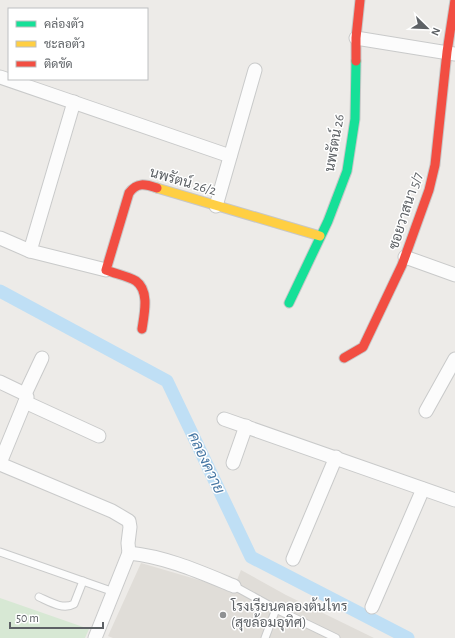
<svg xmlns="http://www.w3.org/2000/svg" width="455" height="638" font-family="'Alegreya Sans',Sarabun,sans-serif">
<rect width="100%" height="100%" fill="#edebe8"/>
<path fill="#e0ddd8" d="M141,563L233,590L241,570L286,595L374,638H113L108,636Z"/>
<path fill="#d7e8d4" d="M0,598L89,629L85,638H0Z"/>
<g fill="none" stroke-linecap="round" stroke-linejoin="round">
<path stroke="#bfdff5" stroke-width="13" d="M0,291L167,381L251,557L408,638"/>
<g stroke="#c9caca" stroke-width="9">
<g id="lane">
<path d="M0,552L114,592"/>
<path d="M234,586L276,609L336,638"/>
<path d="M39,597C50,602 63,610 74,604L83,581"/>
<path d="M265,638L276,609"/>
</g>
</g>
<g stroke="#c9caca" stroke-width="15">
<g id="street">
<path d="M356,38L455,54"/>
<path d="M0,77L230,156"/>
<path d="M216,206L255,70"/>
<path d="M0,238L30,251L106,270"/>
<path d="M30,251L74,102"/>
<path d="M405,257L455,275"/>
<path d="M0,382L25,394L27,397L0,463"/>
<path d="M25,394L42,358"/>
<path d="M25,402L99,436"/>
<path d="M426,411L455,359"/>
<path d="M224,419L455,500"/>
<path d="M233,463L246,426"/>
<path d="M0,464L112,511L129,521L130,527L128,543L129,553"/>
<path d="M293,559L336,457"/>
<path d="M372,607L423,489"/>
<path d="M95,638L129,553C167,557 200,572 234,586"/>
</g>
</g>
<g stroke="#c7c7c7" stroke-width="11">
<path id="fast" d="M289,303L328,221L347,171L355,119L356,61"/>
</g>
<g stroke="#c7c7c7" stroke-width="11">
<path id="slow" d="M157,188L320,236"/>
</g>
<g stroke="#c7c7c7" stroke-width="11">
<g id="jam">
<path d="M356,61V38L360,0"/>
<path d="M142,329C144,315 150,291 136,281C127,276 116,274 106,270L129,193C137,182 145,184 157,188"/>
<path d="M344,358L363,347L402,265L429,190L435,165L447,52L455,0"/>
</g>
</g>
<use href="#lane" stroke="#fcfcfc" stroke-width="7"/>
<use href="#street" stroke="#fcfcfc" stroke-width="13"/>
<use href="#fast" stroke="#16e098" stroke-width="9"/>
<use href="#slow" stroke="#ffcf43" stroke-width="9"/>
<use href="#jam" stroke="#f24e42" stroke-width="9"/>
</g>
<circle fill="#8f9193" stroke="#fff" stroke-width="1.5" cx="223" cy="615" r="4"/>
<g text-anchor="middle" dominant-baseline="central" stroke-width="3" stroke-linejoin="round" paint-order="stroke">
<g font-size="14" fill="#5d6165" stroke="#fff">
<text transform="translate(335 143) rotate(-80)">นพรัตน์ 26</text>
<text transform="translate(183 182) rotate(16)">นพรัตน์ 26/2</text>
<text transform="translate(406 211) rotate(-72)">ซอยวาสนา 5/7</text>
</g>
<g font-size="14" fill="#5d6165" stroke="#fff" text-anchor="start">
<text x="231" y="607">โรงเรียนคลองต้นไทร<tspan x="231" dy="16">(สุขล้อมอุทิศ)</tspan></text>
</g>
<g font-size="15" font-style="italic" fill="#4576a3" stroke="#fff">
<text transform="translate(206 463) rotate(65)">คลองควาย</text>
</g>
</g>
<rect x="8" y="8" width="140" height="72" fill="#ffffff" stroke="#bec0c1"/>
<rect x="16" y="21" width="20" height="6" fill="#16e098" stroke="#bec0c1"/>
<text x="44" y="28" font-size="12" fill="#5d6165">คล่องตัว</text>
<rect x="16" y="41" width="20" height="6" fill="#ffcf43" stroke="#bec0c1"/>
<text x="44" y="48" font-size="12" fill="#5d6165">ชะลอตัว</text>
<rect x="16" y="61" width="20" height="6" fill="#f24e42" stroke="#bec0c1"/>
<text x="44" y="68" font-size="12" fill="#5d6165">ติดขัด</text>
<g transform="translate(427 28) rotate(113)" stroke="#ffffff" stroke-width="3" paint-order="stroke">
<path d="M0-3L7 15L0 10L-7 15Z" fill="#5d6165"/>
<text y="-6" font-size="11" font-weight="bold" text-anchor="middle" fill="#5d6165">N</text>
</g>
<path d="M10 622v6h93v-6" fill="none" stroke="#5d6165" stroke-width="2"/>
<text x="16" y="622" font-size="12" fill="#5d6165" stroke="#ffffff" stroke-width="3" paint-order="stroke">50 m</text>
</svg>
